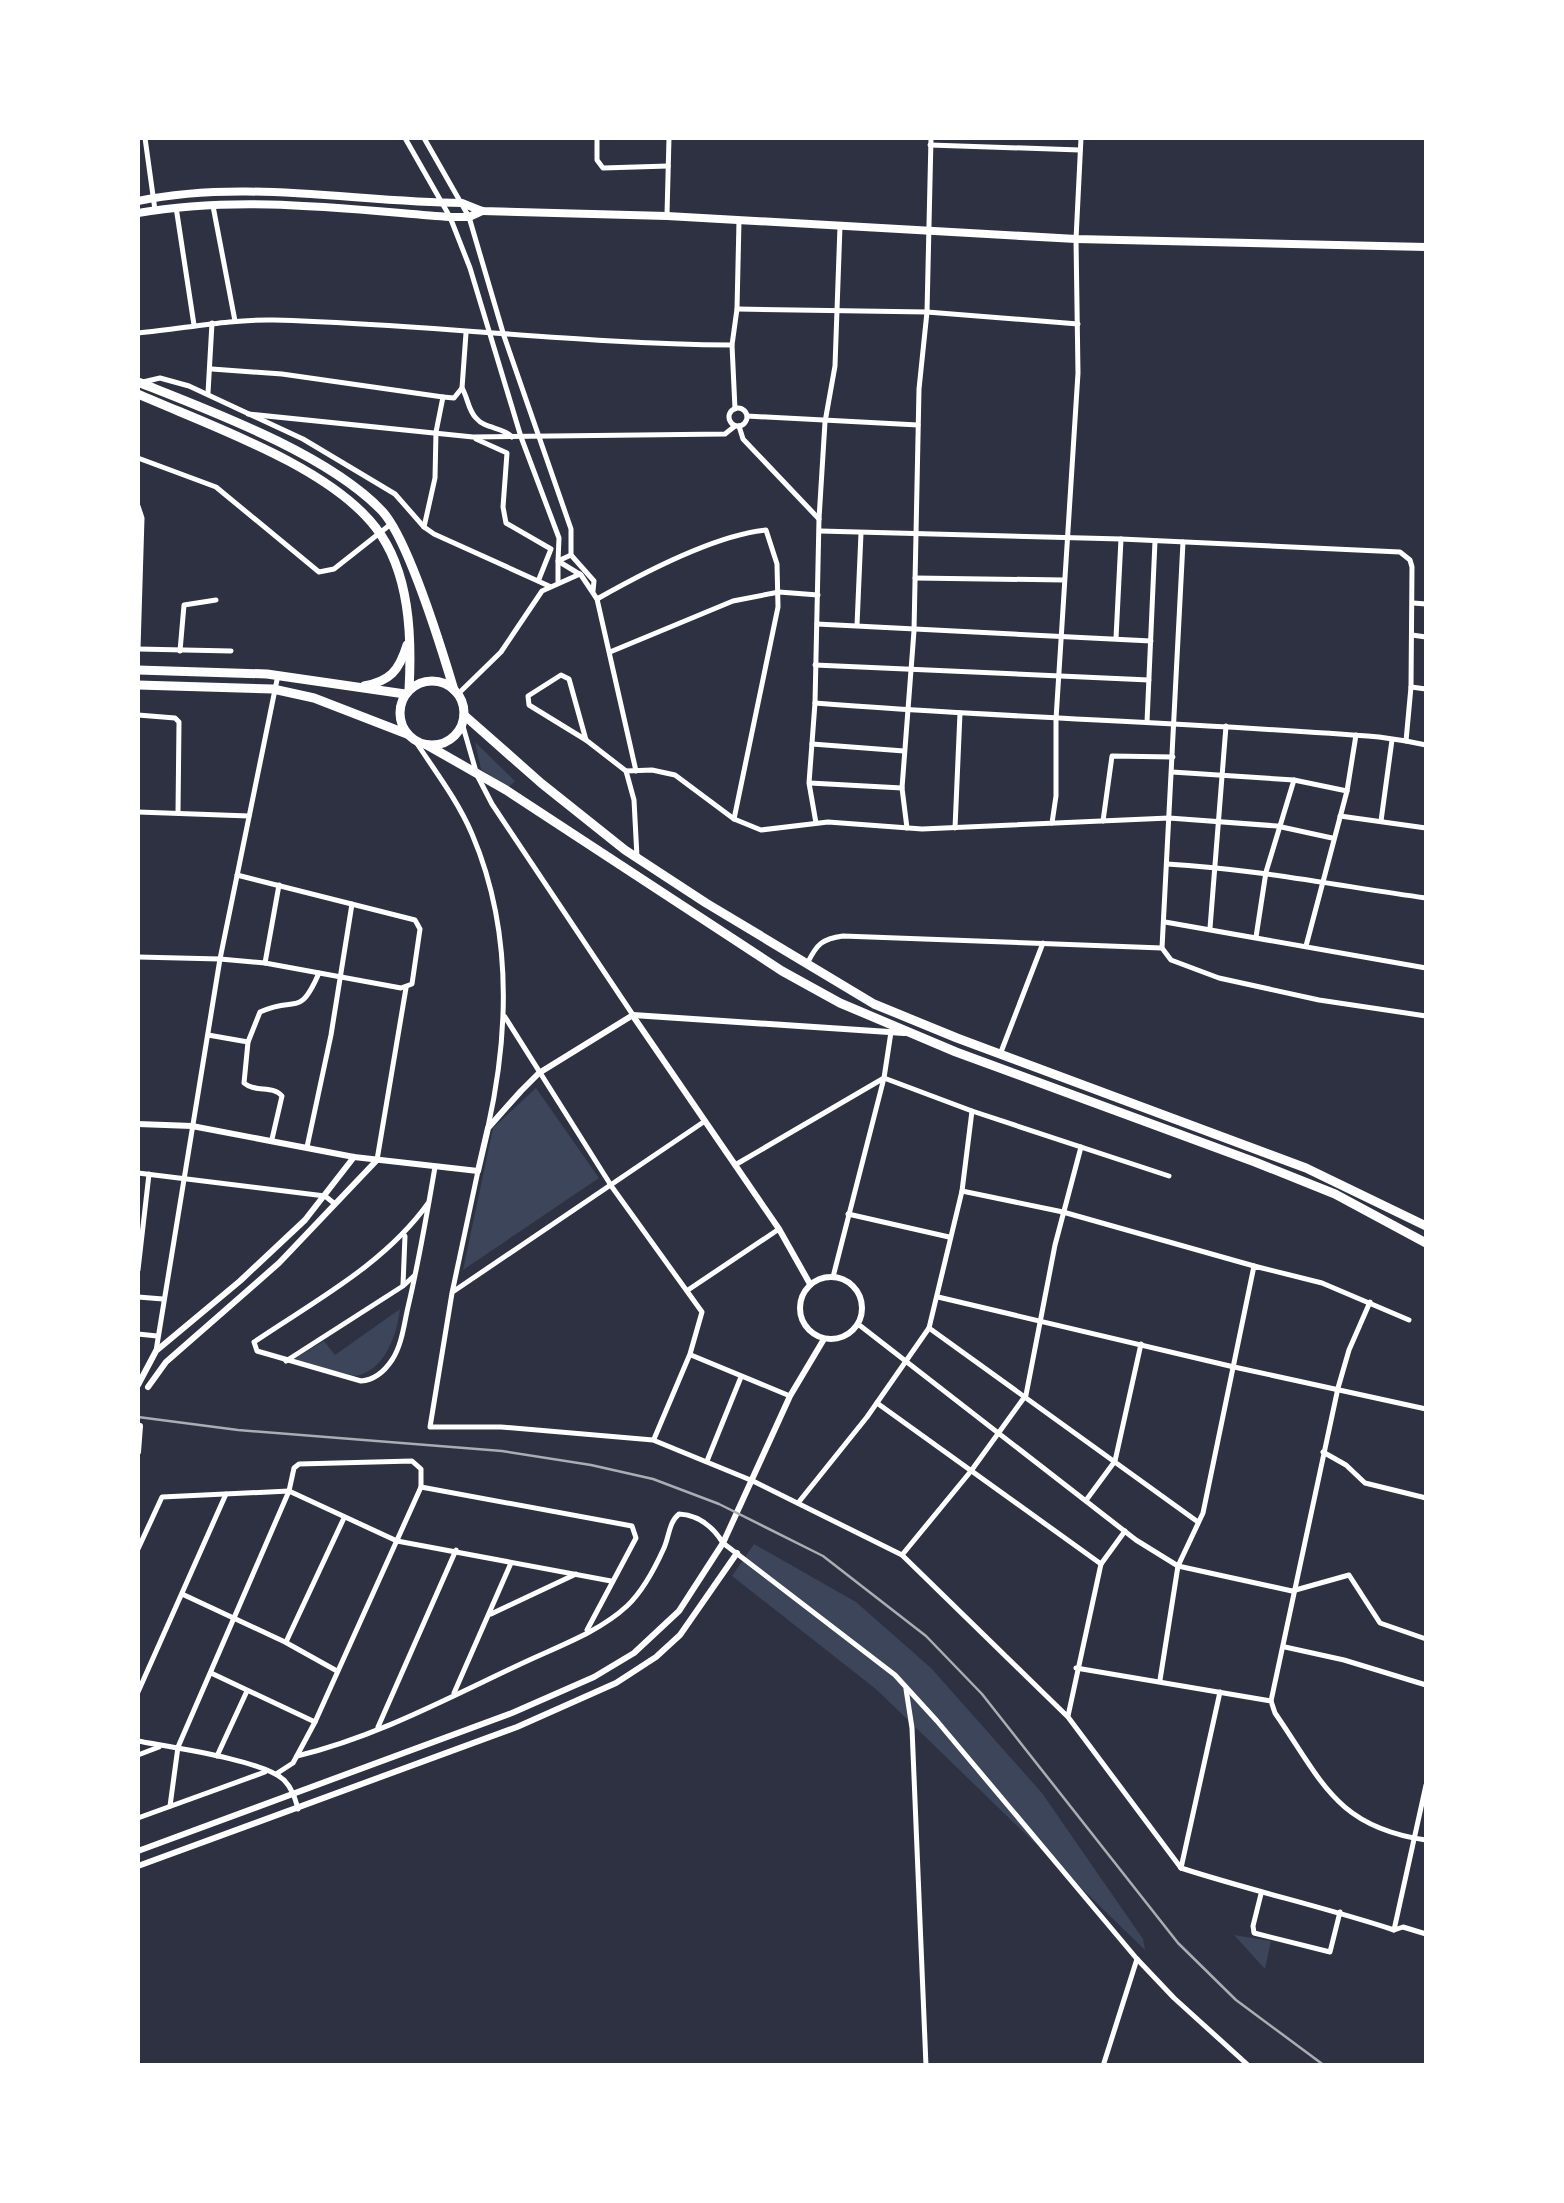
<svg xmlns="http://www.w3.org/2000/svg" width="1564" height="2203" font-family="Inter,sans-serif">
<rect width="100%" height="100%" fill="#2d3142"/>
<g fill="#3c4559">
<path d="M475,742L515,781L508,788L481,769Z"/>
<path d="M536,1088L599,1178L463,1270L493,1128Z"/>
<path d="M400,1309C397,1335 385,1370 356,1376L291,1361L324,1341L335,1355Z"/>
<path d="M754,1544L856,1602L931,1668L1042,1793L1143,1939L1145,1950L877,1690L732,1576Z"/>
<path d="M1234,1935L1271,1941L1265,1969Z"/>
</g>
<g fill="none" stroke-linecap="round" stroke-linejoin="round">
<g stroke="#fff" stroke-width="5">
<path d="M145,138L155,210"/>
<path d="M405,138L450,217L470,268L521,437L559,538L558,561L581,575L597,599L636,771"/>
<path d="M424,138L469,217L504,336L571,529V555L594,581L593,591"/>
<path d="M597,138V160L603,168L668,166"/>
<path d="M930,145L1080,150"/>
<path d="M213,206L235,321"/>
<path d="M176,207L194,325"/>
<path d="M667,214L669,138"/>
<path d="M737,309L927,312L1078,324"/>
<path d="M138,333C183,329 228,319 274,320C427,324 579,344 732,345"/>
<path d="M212,369L282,374L443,397"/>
<path d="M143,382L160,378L189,386L303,439L395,494L424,527L434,534L549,586"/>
<path d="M462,388C468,398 468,410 476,418C486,430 502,426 512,437"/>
<path d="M208,393L212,323"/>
<circle cx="738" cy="417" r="9"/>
<path d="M735,409L732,345L737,309L739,221"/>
<path d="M248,414L473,437L725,434L735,426"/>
<path d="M747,416L918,425"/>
<path d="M739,426L743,439L819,519"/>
<path d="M476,439L507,453L503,507L506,523L551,549L539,579"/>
<path d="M138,458L216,487L319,572L334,569L391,524"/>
<path d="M138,506L142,518L138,649"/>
<path d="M424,527L435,478L436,432L443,397L454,398L462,388L466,333"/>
<path d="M1183,542L1162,948L1171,960L1219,978L1319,1000L1426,1016"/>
<path d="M915,578L1064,580"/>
<path d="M558,581V561L571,555"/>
<path d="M597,599C641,574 716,535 766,530L777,564L778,607L734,819"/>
<path d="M1413,603L1426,604"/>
<path d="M817,624L1151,641"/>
<path d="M857,625L861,533"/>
<path d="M1412,635L1426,637"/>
<path d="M1116,638L1121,539"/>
<path d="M138,649L231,651"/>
<path d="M180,651L184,605L216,600"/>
<path d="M610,652L733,601L779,592L818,595"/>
<path d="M815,665L1149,680"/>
<path d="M561,675L569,679L586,740L529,705L528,696Z"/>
<path d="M1411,687L1426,689"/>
<path d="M458,694L501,652L542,591L580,574"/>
<path d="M815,703C1003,718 1191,722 1379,737L1406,741L1411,687L1412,567L1410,560L1400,552L1121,539L820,531"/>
<path d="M138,715L175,718L179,722L178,813"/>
<path d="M1147,722L1155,541"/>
<path d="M462,723L477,775L492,804L633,1015"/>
<path d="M586,740L626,771"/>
<path d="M1406,741L1426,745"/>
<path d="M416,742C435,771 458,801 472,834C512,928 510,1028 488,1127"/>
<path d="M812,744L904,751"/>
<path d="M1172,772L1294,780L1347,791"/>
<path d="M810,783L902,788"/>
<path d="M138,812L249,816"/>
<path d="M1340,816L1426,828"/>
<path d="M1103,821L1112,756L1173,757"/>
<path d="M1381,821L1392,740"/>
<path d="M816,823L809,783L815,703L819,519L825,422L835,366L840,226"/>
<path d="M1052,823L1056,796V719L1078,373L1076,239L1081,138"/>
<path d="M907,828L902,788L914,631L919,389L927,312L931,138"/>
<path d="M955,828L960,713"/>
<path d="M637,857L634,800L626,771L652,770L675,775L734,819L761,830L828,822L922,829L1169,818L1277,826L1332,838"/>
<path d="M1167,864C1255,869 1340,886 1426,898"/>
<path d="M1165,922L1426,968"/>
<path d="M1210,928L1226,726"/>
<path d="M1256,937L1266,872L1294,780"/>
<path d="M1306,946L1347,791L1356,735"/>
<path d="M138,957L220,959L265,963L401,988L412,984L420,929L415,920L237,875"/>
<path d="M808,962C817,944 822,939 843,936L1162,948"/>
<path d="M265,963L279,885"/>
<path d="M505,1017L612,1187L702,1312L690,1354L654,1439"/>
<path d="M208,1035L248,1042"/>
<path d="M1001,1052L1043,943"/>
<path d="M272,1139L282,1096C273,1085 255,1093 244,1083L248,1042L260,1012C297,995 299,1019 319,973"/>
<path d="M307,1147L331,1035L352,904"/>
<path d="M377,1160L406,988"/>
<path d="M735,1165L884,1078L972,1111L1169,1176"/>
<path d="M478,1171L452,1293L430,1427H501L653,1440L753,1481L902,1555L1068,1717L1181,1868"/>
<path d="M138,1173L325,1196L335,1204"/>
<path d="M962,1191L1063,1212L1254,1266"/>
<path d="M429,1202C385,1264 316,1300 254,1342L257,1351L361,1381C375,1380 384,1372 392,1360C402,1345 404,1324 408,1307C419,1261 427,1214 435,1167"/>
<path d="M848,1214L949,1237"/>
<path d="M138,1270L149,1174"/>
<path d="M833,1277L884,1078L891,1032"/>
<path d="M403,1285L405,1236"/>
<path d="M688,1290L779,1229"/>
<path d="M454,1291L705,1121"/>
<path d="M138,1297L163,1299"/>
<path d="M938,1297L1234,1367L1426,1409"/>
<path d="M858,1324L1136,1540L1178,1566L1292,1591L1349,1575L1380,1623L1426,1639"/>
<path d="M929,1328L1198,1522"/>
<path d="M138,1334L157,1336"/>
<path d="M156,1351L220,959L278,675"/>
<path d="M691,1355L790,1396"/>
<path d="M286,1361L403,1286L414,1276"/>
<path d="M877,1403L1101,1564"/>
<path d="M1323,1452L1346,1465L1365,1483L1426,1498"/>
<path d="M707,1461L741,1377"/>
<path d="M421,1487L632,1526L636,1538L587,1630"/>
<path d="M1087,1499L1115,1461L1141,1344"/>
<path d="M798,1503L867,1417L929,1328L962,1191L972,1111"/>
<path d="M138,1549L162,1497L289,1491L397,1541L611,1581"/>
<path d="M902,1555L971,1471L1026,1395L1055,1245L1081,1147"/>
<path d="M182,1594L285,1642L337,1671"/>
<path d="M491,1614L576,1574"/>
<path d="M286,1642L344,1518"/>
<path d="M1285,1647L1344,1660L1426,1685"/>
<path d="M1076,1668L1271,1701L1275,1713C1322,1781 1336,1827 1426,1840"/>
<path d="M211,1673L315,1722"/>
<path d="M1160,1680L1178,1566L1203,1513L1254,1266L1322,1283L1409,1320"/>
<path d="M906,1689L912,1728L926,2066"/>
<path d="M138,1692L226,1494"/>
<path d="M454,1693L511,1563"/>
<path d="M1271,1701L1338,1388L1349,1350L1370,1302"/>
<path d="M1068,1716L1101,1564L1125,1531"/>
<path d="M378,1727L456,1550"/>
<path d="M138,1741C169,1747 263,1760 284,1780C292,1788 295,1798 298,1809"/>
<path d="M138,1755L159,1747"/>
<path d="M217,1756L247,1691"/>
<path d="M297,1756C377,1737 452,1696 525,1662C559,1646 599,1632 627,1606C643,1591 655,1568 664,1548C669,1537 669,1522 679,1514C699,1515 713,1527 723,1543L895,1675L937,1721L1137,1959L1174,1998L1249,2066"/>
<path d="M170,1806L178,1747L289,1491L294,1468L299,1464L412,1461L421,1469V1487L315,1722L293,1763L276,1774"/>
<path d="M138,1818L265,1772"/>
<path d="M1181,1868C1252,1891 1324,1907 1394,1930L1403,1927L1426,1934"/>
<path d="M1181,1868L1220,1692"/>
<path d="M1261,1894L1253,1926L1254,1933L1330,1952L1340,1912"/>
<path d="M1394,1930L1426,1785"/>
<path d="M1103,2066L1137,1959"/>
</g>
<g stroke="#fff" stroke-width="6">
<path d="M633,1016L779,1229L810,1284"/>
<path d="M138,1124L192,1126L354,1157L478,1171L488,1128L521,1091L539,1073L633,1015L904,1033"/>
<circle cx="831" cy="1308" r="31"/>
<path d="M138,1385L156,1351L240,1281L305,1220L354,1157"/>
<path d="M148,1387L166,1362L279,1263L377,1160"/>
<path d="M138,1452L140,1426"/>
<path d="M138,1851L512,1713L594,1677L634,1653L679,1611L723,1543L790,1396L824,1339"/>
<path d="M138,1866L517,1727L616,1683L656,1657L680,1635L737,1553"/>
</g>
<g stroke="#fff" stroke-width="8">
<path d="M138,201C245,179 354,202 462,203L482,211L667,216L1076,239L1426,247"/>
<path d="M138,213C241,195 346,209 450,217H469L482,211"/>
</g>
<g stroke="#fff" stroke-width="9">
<path d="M138,382C211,411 328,454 382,511C408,539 442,650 454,690"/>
<path d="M138,394C208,425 329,466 376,528C410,572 412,637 409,690"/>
<path d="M138,670L267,674L405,694"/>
<circle cx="432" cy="713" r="32"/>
<path d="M138,685L273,689L314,698L407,734"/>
<path d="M364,686C390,681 399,671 407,645"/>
<path d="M464,715L541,783L625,850L706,903L874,1004L957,1038L1306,1168L1426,1226"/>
<path d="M427,745L506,790L782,971L840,1003L956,1052L1255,1162L1335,1194L1426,1243"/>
</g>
<path stroke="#abadb3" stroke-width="2.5" d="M138,1417L238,1430L502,1451L591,1465L653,1479L719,1504L823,1556L926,1636L982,1694L1178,1943L1236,2000L1325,2066"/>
</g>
<rect width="1564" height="2203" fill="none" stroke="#ffffff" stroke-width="280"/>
</svg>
